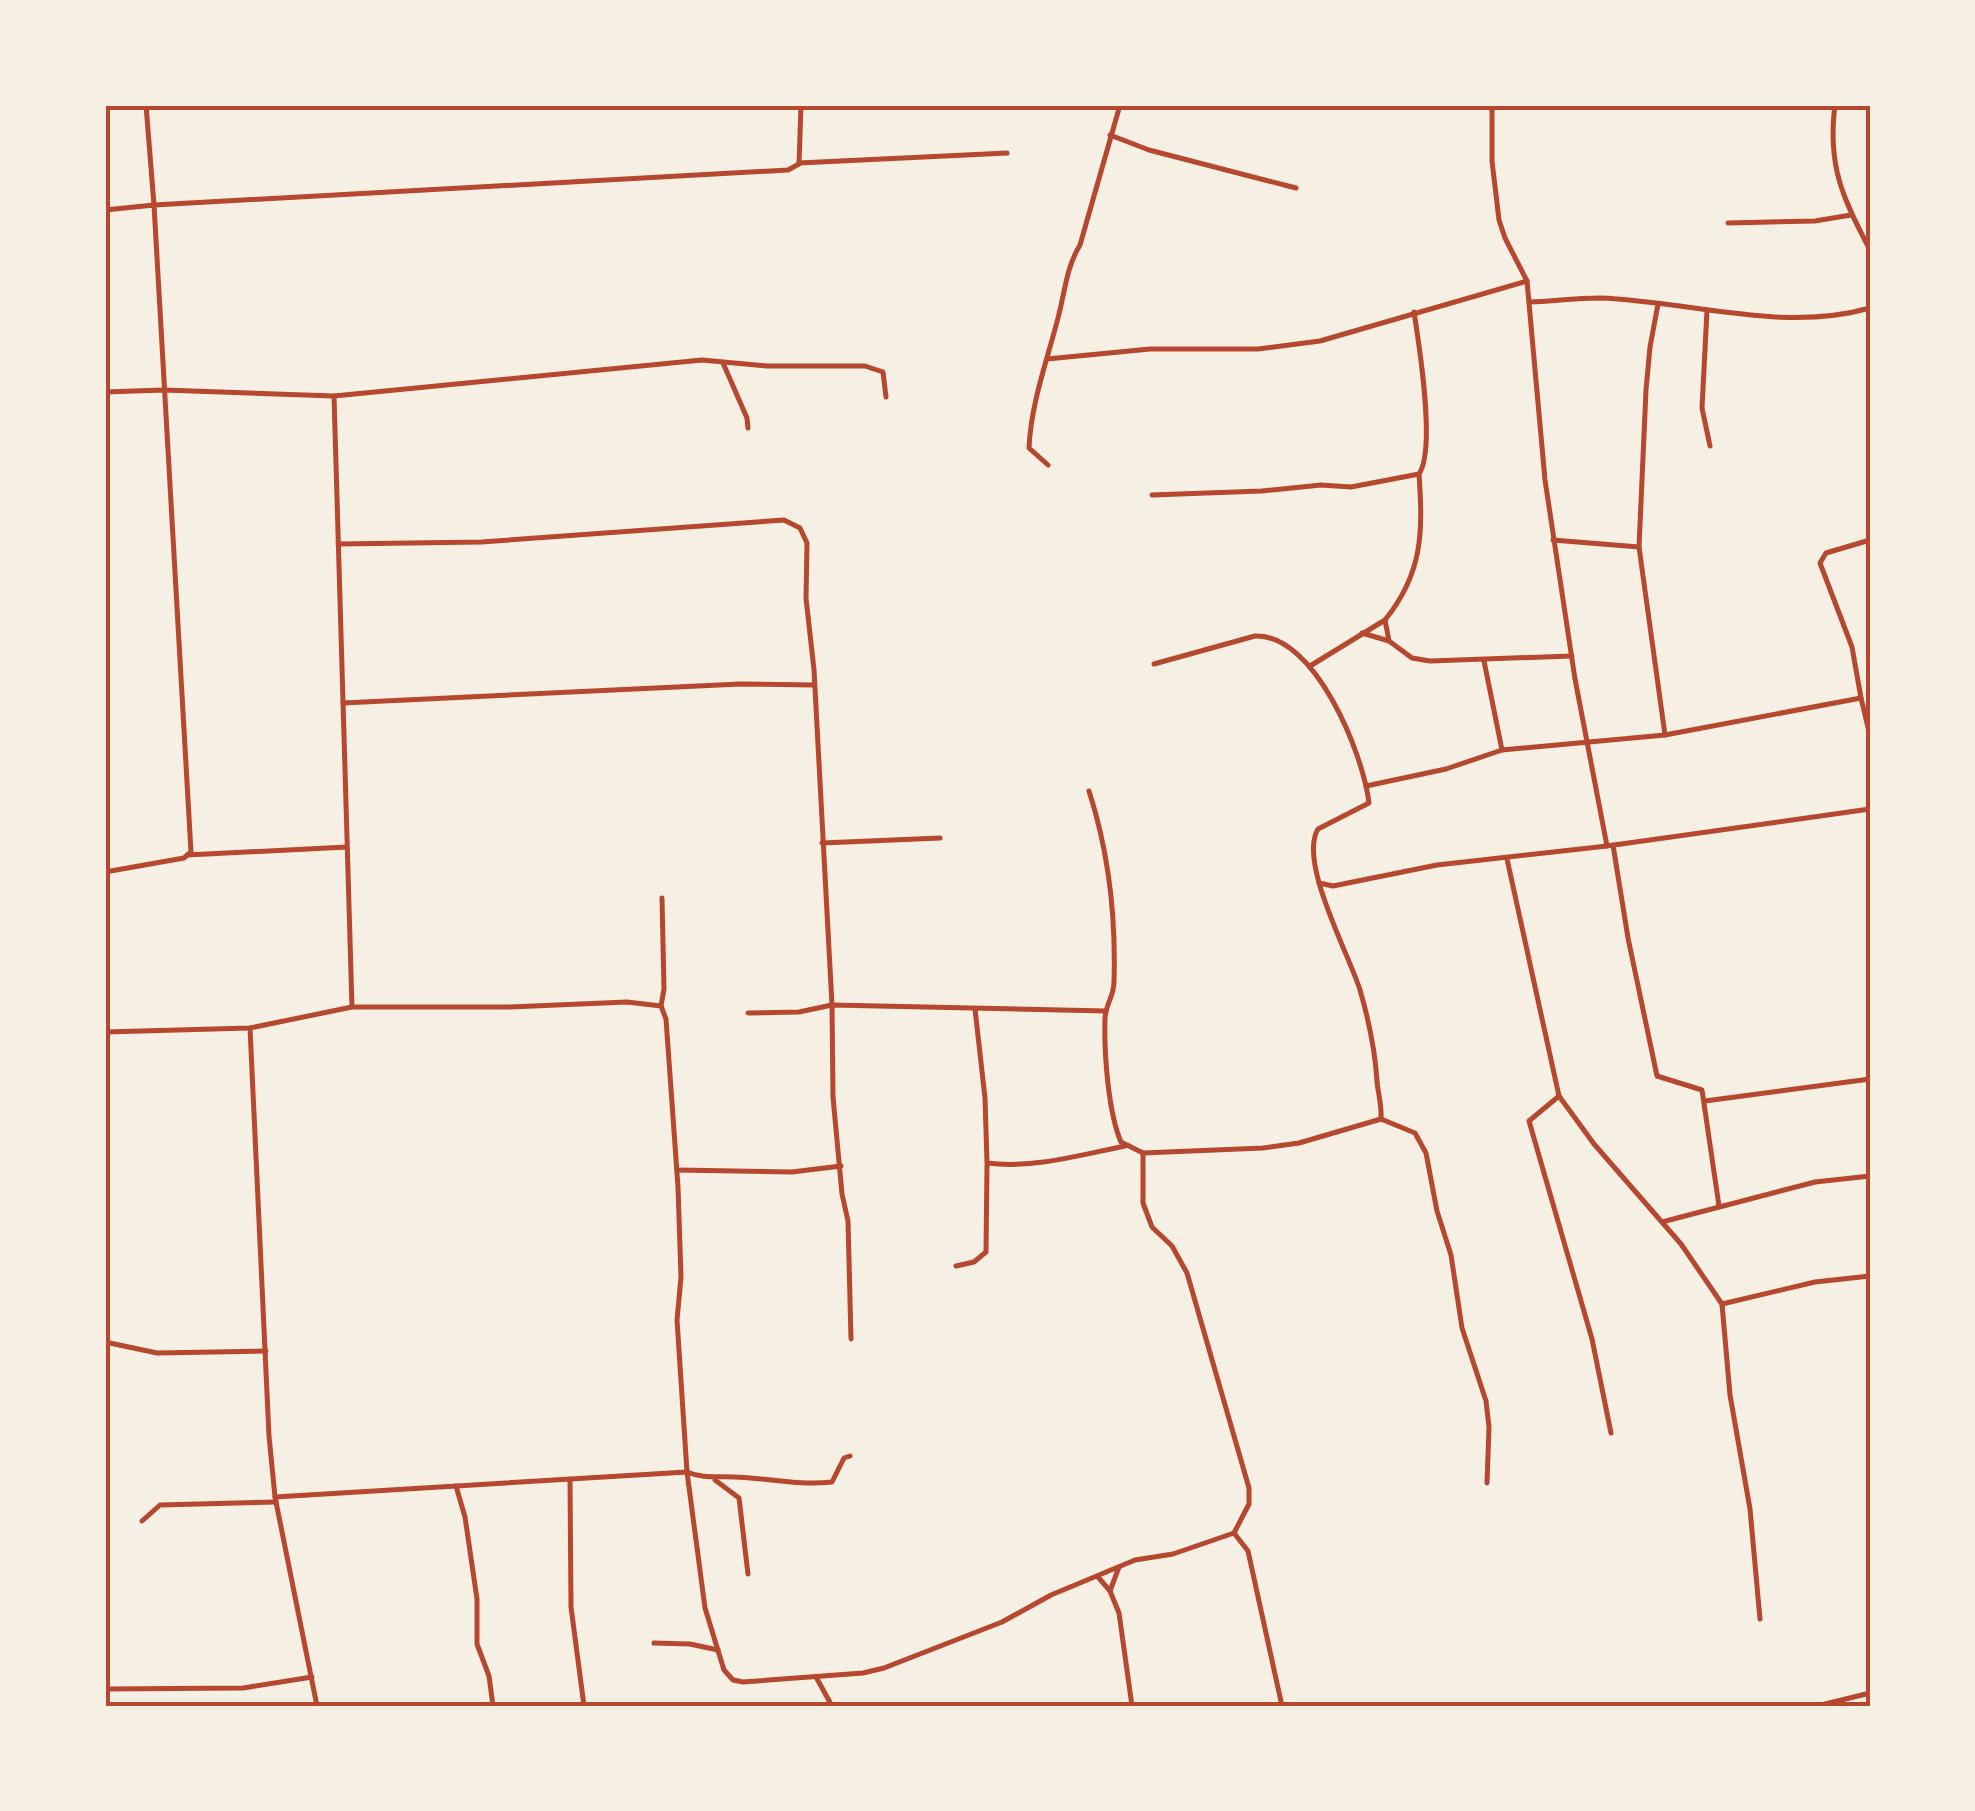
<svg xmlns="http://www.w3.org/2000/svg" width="1975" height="1811" font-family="Helvetica,sans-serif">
<rect width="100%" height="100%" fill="#f6efe4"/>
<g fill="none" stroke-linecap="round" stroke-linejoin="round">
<g stroke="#b5482f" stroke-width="5">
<path d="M146,105L154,205L788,170L799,164L801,105"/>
<path d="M1492,105V161L1499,220L1505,238L1527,281L1545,480L1575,679L1607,846"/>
<path d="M1835,105C1827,165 1843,199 1870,250"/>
<path d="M1110,135L1149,150L1296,188"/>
<path d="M799,163L1007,153"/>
<path d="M105,210L154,205L191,852L184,858L105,872"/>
<path d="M1728,223L1815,221L1851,215"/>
<path d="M1530,302C1553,301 1577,298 1600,298C1689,301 1782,333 1870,308"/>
<path d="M1707,310L1702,408L1710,446"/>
<path d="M1047,359L1150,349H1258L1320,341L1527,281"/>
<path d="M723,363L747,418L748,428"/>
<path d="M105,392L164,390L334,396L352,1007"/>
<path d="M334,396L702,360L767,366H865L883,372L886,397"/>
<path d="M1048,465L1029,448C1031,403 1047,361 1058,318C1065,292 1066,268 1080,245L1120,105"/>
<path d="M1152,495L1262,491L1321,485L1351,487L1419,474C1436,449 1419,344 1414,312"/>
<path d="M1553,540L1639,547"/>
<path d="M338,544L482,542L784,520L800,528L807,543L806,598L814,670L832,1005L833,1097L842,1194L848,1221L851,1339"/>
<path d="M1385,620L1389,641"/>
<path d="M1362,633L1389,641L1412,658L1430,661L1572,656"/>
<path d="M1484,661L1502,750"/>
<path d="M1154,664L1255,636C1315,634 1363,753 1369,803L1318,829C1298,862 1349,954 1360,990C1369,1021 1375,1049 1377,1081C1378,1094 1382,1105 1381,1119"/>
<path d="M1310,666L1385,620C1423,573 1423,532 1419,474"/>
<path d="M1861,698L1852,647L1820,563L1826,553L1870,540"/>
<path d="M343,703L740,684L814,685"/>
<path d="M1665,735L1861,698L1870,736"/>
<path d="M1366,786L1446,769L1502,750L1665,735L1639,547L1646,390L1650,347L1658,304"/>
<path d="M1089,791C1109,853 1116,917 1114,982C1114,996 1105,1006 1105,1019C1104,1052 1108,1112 1121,1142L1143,1153L1263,1148L1299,1143L1381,1119L1415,1133L1426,1153L1437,1211L1451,1255L1462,1328L1486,1401L1489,1427L1487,1483"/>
<path d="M822,843L940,838"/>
<path d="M1613,845L1628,938L1657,1076L1702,1090L1719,1206"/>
<path d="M187,855L347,847"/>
<path d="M1507,859L1559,1096L1594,1144L1681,1244L1722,1304L1815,1282L1870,1276"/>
<path d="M1319,883L1333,886L1437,865L1607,846L1870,809"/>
<path d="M661,1006L664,989L662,898"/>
<path d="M975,1009L985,1098L987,1163C1033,1169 1080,1155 1125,1146"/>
<path d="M748,1013L799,1012L832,1005L1106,1011"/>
<path d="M250,1028L269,1436L275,1497L317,1706"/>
<path d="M105,1032L250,1028L352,1007H510L627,1002L661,1006L666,1019L678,1187L681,1277L677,1320L687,1472L705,1608L724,1670L733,1680L743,1682L863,1673L884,1668L1002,1622L1051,1595L1135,1560L1173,1554L1234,1533L1249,1504V1488L1187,1273L1172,1246L1152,1227L1143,1203V1153"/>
<path d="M1559,1096L1529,1121L1592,1339L1611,1433"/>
<path d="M1705,1101L1870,1079"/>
<path d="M677,1170L792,1172L841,1166"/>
<path d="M1662,1222L1815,1182L1870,1176"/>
<path d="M956,1266L974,1262L986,1252L987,1165"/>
<path d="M1722,1304L1730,1395L1750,1509L1760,1619"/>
<path d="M105,1342L157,1353L266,1351"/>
<path d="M570,1479L571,1607L584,1706"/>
<path d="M715,1480L739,1498L748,1574"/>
<path d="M456,1486L465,1517L477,1599V1644L489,1676L493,1706"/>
<path d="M275,1497L687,1472C703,1479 717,1476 735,1477C768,1478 799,1486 832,1482L844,1458L850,1456"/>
<path d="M142,1521L160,1505L276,1502"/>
<path d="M1234,1533L1248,1551L1282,1706"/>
<path d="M1098,1577L1110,1591L1119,1613L1132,1706"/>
<path d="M1110,1591L1119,1567"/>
<path d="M654,1643L690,1644L718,1650"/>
<path d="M816,1677L832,1706"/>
<path d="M106,1689L243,1688L312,1677"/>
<path d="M1817,1706L1870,1693"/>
</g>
</g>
<rect width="1975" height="1811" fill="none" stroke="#f6efe4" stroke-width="215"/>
<rect x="108" y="108" width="1760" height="1596" fill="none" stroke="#b5482f" stroke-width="4"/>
</svg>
